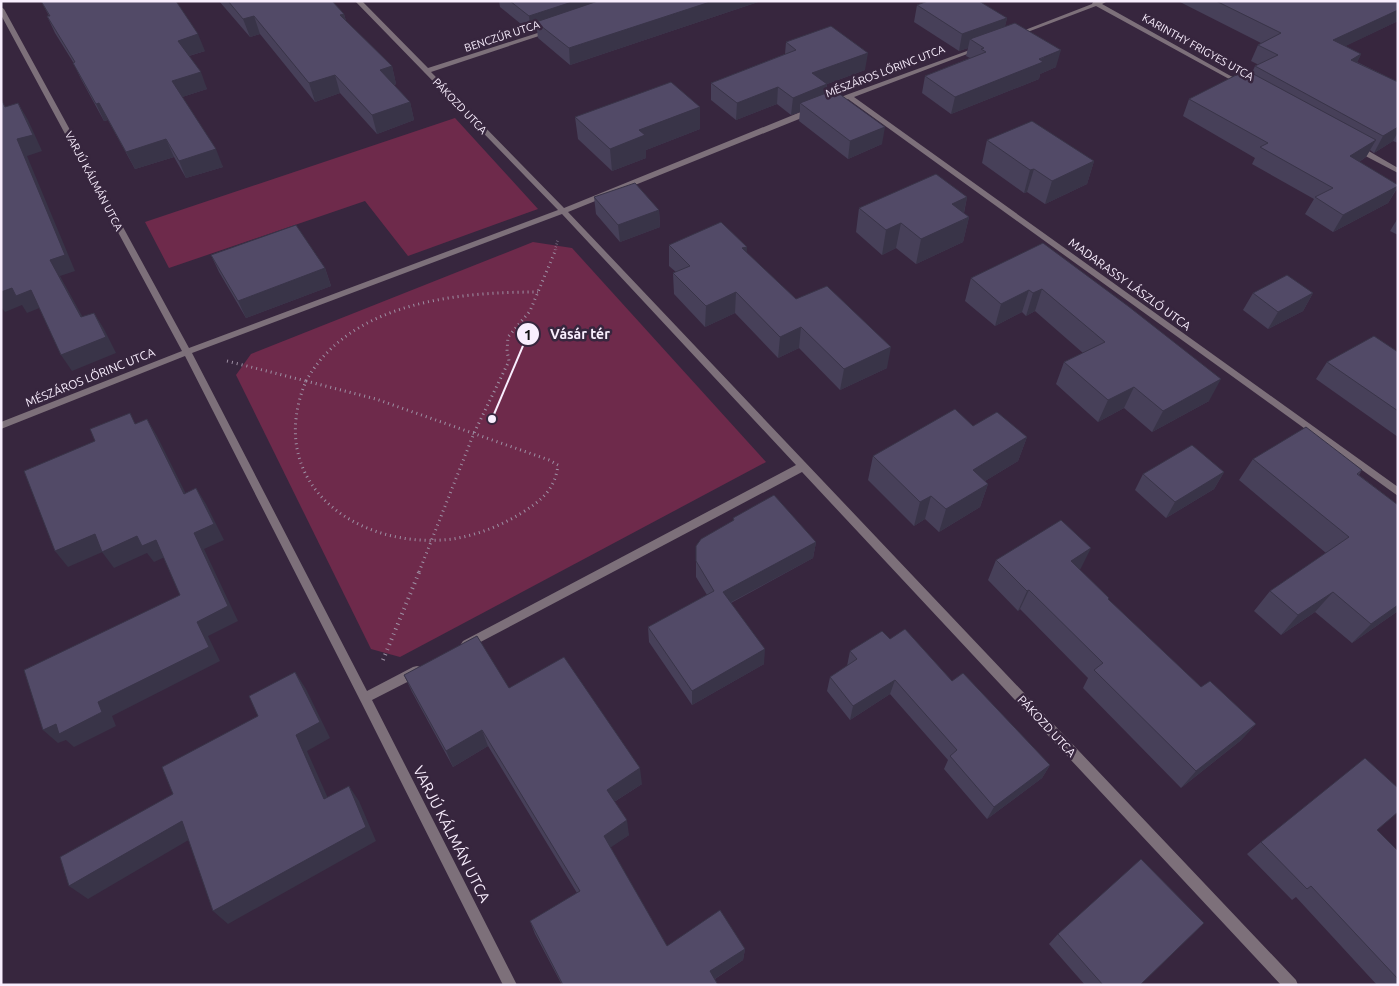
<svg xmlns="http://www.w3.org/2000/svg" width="1399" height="986" font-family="Ubuntu,sans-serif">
<rect width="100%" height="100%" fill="#37263e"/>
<g fill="#6e2a4b">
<path d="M455,118L538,209L408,256L365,201L169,268L145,222Z"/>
<path d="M533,242L572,248L766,462L400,657L371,649L236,375L251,354Z"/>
</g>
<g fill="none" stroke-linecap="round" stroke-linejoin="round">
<path stroke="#9e90a4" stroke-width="2.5" stroke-dasharray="0.5 2.5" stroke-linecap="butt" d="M555,250L558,239"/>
<g stroke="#9e90a4" stroke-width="3" stroke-dasharray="1 4" stroke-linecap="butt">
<path d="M227,361L306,381"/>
<path d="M306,381L376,399L549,460L558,465C555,490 541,501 520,514C500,526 477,535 453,539C358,551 263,484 306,381Z"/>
<path d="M306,381C350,302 457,292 538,292"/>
<path d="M419,572L474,433L509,361L507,351L508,337L530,311L556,249"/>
</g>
<path stroke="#9e90a4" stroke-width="4" stroke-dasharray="1 4.5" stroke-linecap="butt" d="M383,660L420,570"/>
<g fill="#7d707a" fill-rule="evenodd">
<path d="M355,1H362L428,68L547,30H551V32L431,72L564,208L808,109H814V113L568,212L1296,980L1298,985H1281L802,472L471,647L467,649L463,647L461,644L463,641L796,465L562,214L192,353L367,691L413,667L417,666L421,667L423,671L421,675L372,700L517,985H503L361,702L185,356L1,429V422L182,351L1,15V7L4,9L189,348L558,210Z"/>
<path d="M1108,1L1102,4L1245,84L1240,85L1096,6L1017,36L1012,35L1092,4L1093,2Z"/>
<path d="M978,47L983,48L854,97L1398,487V496L848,99L834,104L830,102L846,95Z"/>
<path d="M1354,146H1360L1398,168V173L1354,150Z"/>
</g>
</g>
<g fill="#474059">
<path d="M41,1L205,51L189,56L207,89L182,97L223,167L186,178L174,157L135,169L108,120L104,121L81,79L73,62L55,33L47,16H49Z"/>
<path d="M219,1H332L344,14L346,21L392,66L396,84L394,85L410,102L414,120L377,134L340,93L315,102L260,34L250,37Z"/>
<path d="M499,1H761L570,65L538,38L537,30L531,32L500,7Z"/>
<path d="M1178,1H1398V21L1345,46L1361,54L1357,62L1398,82V143L1393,141L1374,153L1370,150L1366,157L1359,162L1398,185V187L1388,203L1333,232L1305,214L1314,199L1252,164L1255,158L1183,116L1189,99L1252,73L1255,66L1259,65L1251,61L1258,45L1261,43Z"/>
<path d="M917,5L1007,18L1005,26L1056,67L1040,74L1039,79L951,114L922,93L925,76L970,58L966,56L968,48L959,51L914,22Z"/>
<path d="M786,42L865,70L827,84L826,93L882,144L848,159L799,121L800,112L791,115L777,104L736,120L711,100V83L785,54Z"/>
<path d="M575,117L700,129L646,150V158L612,171L578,139Z"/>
<path d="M987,140L1094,161L1087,184L1045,204L1027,192L1024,193L982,163Z"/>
<path d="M594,197L659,210L660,227L620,242L596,214Z"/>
<path d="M967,197L964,213L969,217L963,242L916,264L896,248L882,255L856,232L859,208Z"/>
<path d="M1398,218V235L1390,231Z"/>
<path d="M1043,243L1209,401L1152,432L1124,408L1098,422L1056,384L1064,362L1083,353L1035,311L1026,316L1022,312L995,326L965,301L971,278Z"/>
<path d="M669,245L746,252L796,299L887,368L840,390L799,348L778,358L735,313L705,327L674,294L673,273L676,272L669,266Z"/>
<path d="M211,255L325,268L331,286L246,318L219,272Z"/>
<path d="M1253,293H1313L1303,311L1268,329L1243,310Z"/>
<path d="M1398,352V437L1316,379L1327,362Z"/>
<path d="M973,426L1027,437L1018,461L985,481L988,484L980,507L939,532L925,519L914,526L868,480L873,456Z"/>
<path d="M1253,459L1362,470L1359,475L1398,505V611L1352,643L1315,612L1281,635L1254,611L1270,591L1326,553L1239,480Z"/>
<path d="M1224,472L1214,489L1166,518L1135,490L1143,474Z"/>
<path d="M733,518L816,542L813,558L731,603L764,664L692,705L649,642L648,627L707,595L696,577V546L733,521Z"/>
<path d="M996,560L1081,568L1079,569L1109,598L1108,600L1201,687L1256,724L1240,741L1181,788L1083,688L1088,678L1020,609L1018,611L988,580Z"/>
<path d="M890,639L952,681L1050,765L1042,778L987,819L944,769L948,760L890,694L850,720L827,691L830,677L847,666L850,651Z"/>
<path d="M404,675L509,688L642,784L614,802L629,835L610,847L667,946L745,949L743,960L715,979L718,985H562L535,934L530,921L577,893L488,746L453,767L412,692Z"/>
<path d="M1377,830L1398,851V985H1377L1296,897L1292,900L1247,854L1261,842Z"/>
<path d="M1058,934L1140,985H1085L1049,944Z"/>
</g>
<g fill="#393448">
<path d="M575,1H626L536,22L537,30L531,32L529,16Z"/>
<path d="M713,1H761L570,65L569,48Z"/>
<path d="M1398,10V21L1325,56L1333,40Z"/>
<path d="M344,14L349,32L340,15Z"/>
<path d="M254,16L260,34L250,37L243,19Z"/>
<path d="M1007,18L1003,35L970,39L968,48L959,51L962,34Z"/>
<path d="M198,34L205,51L185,57L178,41Z"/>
<path d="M1061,50L1056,67L1040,74L1039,79L951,114L955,97Z"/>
<path d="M868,53L865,70L827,84L825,101L800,103V112L791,115L793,98L812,73Z"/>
<path d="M1361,54L1353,70L1351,60Z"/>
<path d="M392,66L396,84L384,88L380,70Z"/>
<path d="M201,72L207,89L179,98L172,81Z"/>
<path d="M335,75L340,93L315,102L309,83Z"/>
<path d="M778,87L777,104L736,120L737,103Z"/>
<path d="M410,102L414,120L377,134L372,115Z"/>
<path d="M18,103L28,120L42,151L27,156L75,271L60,276L92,334L81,317L50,260L17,139Z"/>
<path d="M99,103L108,120L104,121L96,104Z"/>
<path d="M700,107V129L646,150V158L612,171L610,149L639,130Z"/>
<path d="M885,127L882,144L848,159L850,141Z"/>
<path d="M1398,127V132L1393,141L1374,153L1383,136Z"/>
<path d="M166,139L174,157L135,169L126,152Z"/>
<path d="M1376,140L1366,157L1340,174L1350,156Z"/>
<path d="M216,149L223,167L186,178L179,161Z"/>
<path d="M1094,161L1087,184L1045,204L1052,181Z"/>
<path d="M1034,169L1027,192L1024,193L1030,170Z"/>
<path d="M1398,186L1388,203L1333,232L1343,215Z"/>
<path d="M967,197L962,221L969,217L963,242L916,264L921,239L952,204Z"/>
<path d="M659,210L660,227L620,242L618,225Z"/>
<path d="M901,223L896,248L882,255L886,230Z"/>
<path d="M747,247L746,268L742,248Z"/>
<path d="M325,268L331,286L246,318L238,301Z"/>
<path d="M12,288L31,290L42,307L27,313L22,305L5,312L1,307V292Z"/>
<path d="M1042,289L1035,311L1026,316L1033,293Z"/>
<path d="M1029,290L1022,312L995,326L1001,304Z"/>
<path d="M736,292L735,313L705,327L706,306Z"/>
<path d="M1313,293L1303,311L1268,329L1278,312Z"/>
<path d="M94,313L104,329L116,353L72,371L61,355Z"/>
<path d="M801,327L799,348L778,358L780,337Z"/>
<path d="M891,347L887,368L840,390L844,369Z"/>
<path d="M1221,379L1209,401L1152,432L1163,411Z"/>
<path d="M1134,387L1124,408L1098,422L1108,400Z"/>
<path d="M147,419L157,436L194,510L184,494Z"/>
<path d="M1027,437L1018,461L965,493L973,470Z"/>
<path d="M1224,472L1214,489L1166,518L1175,502Z"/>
<path d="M988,484L980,507L939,532L946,509Z"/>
<path d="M196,488L206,504L224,540L204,549L238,621L208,636L220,661L112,716L116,726L74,747L66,740L58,743L43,730L98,702L197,622L194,533Z"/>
<path d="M931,496L925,519L914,526L920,502Z"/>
<path d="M95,534L107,550L68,567L55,551Z"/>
<path d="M137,536L156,540L167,556L154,562L147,553L114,568L102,552Z"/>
<path d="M816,542L813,558L722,607L723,592Z"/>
<path d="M1091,548L1081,568L1061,581L1071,561Z"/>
<path d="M1029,590L1020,609L1018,611L1027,591Z"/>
<path d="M1333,592L1315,612L1281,635L1298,615Z"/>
<path d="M1398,605V611L1352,643L1371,624Z"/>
<path d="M765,649L764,664L692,705V691Z"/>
<path d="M295,672L306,689L330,738L307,751L335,814L324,799L296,735Z"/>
<path d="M895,680L890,694L850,720L853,706Z"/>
<path d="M1256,724L1240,741L1181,788L1196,771Z"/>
<path d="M482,730L488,746L453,767L446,751Z"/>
<path d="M1050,765L1042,778L987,819L994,807Z"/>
<path d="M640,768L642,784L609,805L607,790Z"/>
<path d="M349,786L359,801L376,841L228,924L213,911Z"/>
<path d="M627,820L629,835L607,850L604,836Z"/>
<path d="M182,821L197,835L88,899L69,886Z"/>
<path d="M745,949L743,960L710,982V971Z"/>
</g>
<g fill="#524a67" stroke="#393448">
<path d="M41,1H176L198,34L178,41L201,72L172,81L216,149L179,161L166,139L126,152L99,103L96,104L73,63L75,62L47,16H50Z"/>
<path d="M228,1H332L344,14L340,15L392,66L380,70L410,102L372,115L335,75L309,83L254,16L243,19Z"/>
<path d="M510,1H575L529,16Z"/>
<path d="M598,1H713L569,48L536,22Z"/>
<path d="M928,1H979L1007,18L962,34L917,5Z"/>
<path d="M1216,1H1398V10L1333,40L1361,54L1351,60L1398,82V127L1383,136L1255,66L1278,55L1258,45L1281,33Z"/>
<path d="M1015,23L1061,50L1039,59L1043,62L955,97L925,76L986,52L981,49L984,48L970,39Z"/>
<path d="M831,26L868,53L812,73L827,84L793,98L778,87L737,103L711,83L796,50L786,42Z"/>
<path d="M1246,70L1376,140L1350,156L1398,185V186L1343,215L1315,197L1333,188L1260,147L1268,143L1189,99Z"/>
<path d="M671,82L700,107L639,130L645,135L610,149L575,117Z"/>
<path d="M834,90L885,127L850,141L800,103Z"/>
<path d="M1,99L5,107L18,103L33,135L17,139L65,255L50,260L81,317L94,313L106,337L61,355L31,290L16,296L12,288L1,292Z"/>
<path d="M1032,121L1094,161L1052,181L1034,169L1030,170L987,140Z"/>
<path d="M936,174L967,197L952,204L969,217L921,239L901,223L886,230L859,208Z"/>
<path d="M635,183L659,210L618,225L594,197Z"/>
<path d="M721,222L747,247L742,248L796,299L827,286L891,347L844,369L801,327L780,337L736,292L706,306L673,273L690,266L669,245Z"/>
<path d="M296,225L325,268L238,301L211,255Z"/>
<path d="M1043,243L1128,306L1221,379L1163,411L1134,387L1108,400L1064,362L1105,342L1042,289L1033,293L1029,290L1001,304L971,278Z"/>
<path d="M1287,275L1313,293L1278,312L1253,293Z"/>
<path d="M1374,336L1398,352V411L1327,362Z"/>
<path d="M955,409L973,426L997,412L1027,437L973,470L988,484L946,509L931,496L920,502L873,456Z"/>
<path d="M130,413L135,424L147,419L184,494L196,488L214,524L194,533L228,606L197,622L209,647L98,702L102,712L59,734L56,724L43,730L24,670L180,595L156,540L142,546L137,536L102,552L95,534L55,551L24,471L95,441L90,429Z"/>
<path d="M1306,427L1362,470L1357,474L1398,505V605L1371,624L1333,592L1298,615L1270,591L1349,537L1253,459Z"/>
<path d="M1192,445L1224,472L1175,502L1143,474Z"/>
<path d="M774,495L816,542L723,592L765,649L692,691L648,627L714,591L696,561V546L701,539L734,520L733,518Z"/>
<path d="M1061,520L1091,548L1071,561L1109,598L1108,599L1201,687L1210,681L1256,724L1196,771L1094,670L1103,663L1029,590L1027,591L996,560Z"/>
<path d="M905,629L952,681L963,673L1050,765L994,807L950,756L957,750L895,680L853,706L830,677L857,659L850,651L882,631L890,639Z"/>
<path d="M477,636L509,688L564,657L640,768L607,790L627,820L604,836L667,946L720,910L745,949L710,971L718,985H563L530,921L580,891L482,730L446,751L404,675Z"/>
<path d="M295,672L320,722L296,735L324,799L349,786L366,827L213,911L182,821L69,886L60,857L173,794L162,767L258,716L249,696Z"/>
<path d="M1365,758L1398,788V812L1377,830L1398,851V979L1311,886L1307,889L1261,842Z"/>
<path d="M1141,859L1204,923L1140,985H1103L1058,934Z"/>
</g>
<g text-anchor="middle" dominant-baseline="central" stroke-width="5" stroke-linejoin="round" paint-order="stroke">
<g font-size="11" fill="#f9eefe" stroke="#37263e">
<text transform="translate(502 36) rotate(-18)">BENCZÚR UTCA</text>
<text transform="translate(1198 47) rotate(29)">KARINTHY FRIGYES UTCA</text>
<text transform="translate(885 71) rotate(-21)">MÉSZÁROS LŐRINC UTCA</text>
<text transform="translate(460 106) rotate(46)">PÁKOZD UTCA</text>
<text transform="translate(94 181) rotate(62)">VARJÚ KÁLMÁN UTCA</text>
</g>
<g font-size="12" fill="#f9eefe" stroke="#37263e">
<text transform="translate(1130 284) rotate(36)">MADARASSY LÁSZLÓ UTCA</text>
<text transform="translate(90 377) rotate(-22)">MÉSZÁROS LŐRINC UTCA</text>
<text transform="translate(1047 726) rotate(47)">PÁKOZD UTCA</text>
</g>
<g font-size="15" fill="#f9eefe" stroke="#37263e">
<text transform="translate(452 834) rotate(63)">VARJÚ KÁLMÁN UTCA</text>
</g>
</g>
<path fill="none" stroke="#f9eefe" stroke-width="2" d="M492 419L528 334"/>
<g fill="#f9eefe" stroke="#37263e" stroke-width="2">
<circle cx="492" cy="419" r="5"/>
<circle cx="528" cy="334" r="12"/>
</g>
<g font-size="15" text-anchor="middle" font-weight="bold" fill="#111">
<text x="528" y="340">1</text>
</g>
<g font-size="14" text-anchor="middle" font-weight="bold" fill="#f9eefe" stroke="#37263e" stroke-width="5" stroke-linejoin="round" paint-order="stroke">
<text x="580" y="339">Vásár tér</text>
</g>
<rect width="1399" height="986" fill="none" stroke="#f9eefe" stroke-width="5"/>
</svg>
